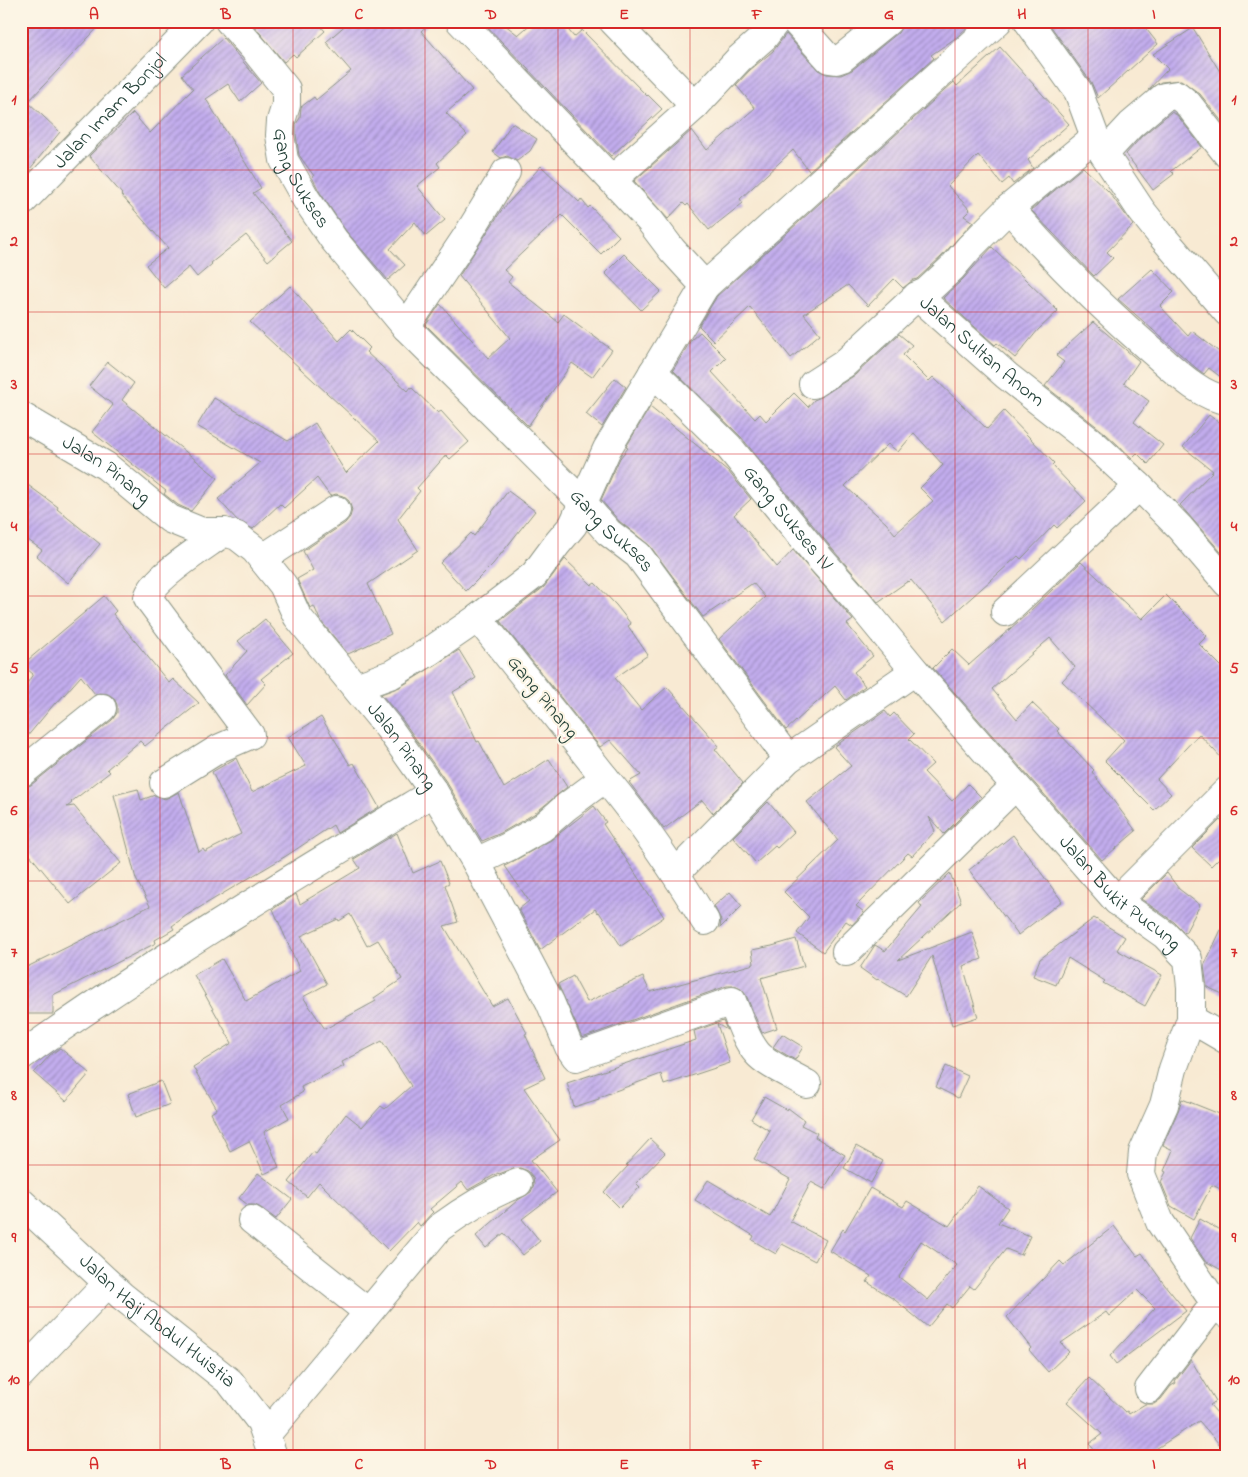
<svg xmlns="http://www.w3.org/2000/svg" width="1248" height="1477" font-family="'Indie Flower',sans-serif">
<defs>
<pattern id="building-hatch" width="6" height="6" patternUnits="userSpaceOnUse" patternTransform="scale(1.25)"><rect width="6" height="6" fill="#c3adee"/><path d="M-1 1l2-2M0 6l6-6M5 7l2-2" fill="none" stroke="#9e8ec2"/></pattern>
</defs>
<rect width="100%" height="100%" fill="#fcf5e5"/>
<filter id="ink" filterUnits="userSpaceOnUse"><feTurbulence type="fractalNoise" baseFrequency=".02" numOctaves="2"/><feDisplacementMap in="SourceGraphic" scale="10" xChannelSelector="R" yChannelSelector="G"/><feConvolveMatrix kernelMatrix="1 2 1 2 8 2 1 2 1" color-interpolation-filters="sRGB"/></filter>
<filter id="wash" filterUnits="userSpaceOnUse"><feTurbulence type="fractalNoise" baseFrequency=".0096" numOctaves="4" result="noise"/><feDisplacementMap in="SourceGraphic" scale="20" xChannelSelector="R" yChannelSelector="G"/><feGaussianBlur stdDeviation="1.12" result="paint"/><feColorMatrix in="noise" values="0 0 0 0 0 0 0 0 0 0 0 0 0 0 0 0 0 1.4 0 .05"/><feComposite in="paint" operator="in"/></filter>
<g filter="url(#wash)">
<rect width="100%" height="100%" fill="#f8ead3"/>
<g id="blocks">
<g fill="url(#building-hatch)" fill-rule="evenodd">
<path d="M21,21H104L28,102L60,132L21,180Z"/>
<path d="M250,21H316L325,31L296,57L293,54L284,62Z"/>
<path d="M350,21H432L421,31L472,90L446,113L467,135L437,163L440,167L417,186L445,220L426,236L415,222L390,249L405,265L388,280L346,231L319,191L312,177L314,176L299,155L296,134V124L300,118L301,107L314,97L316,100L351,71L326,42Z"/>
<path d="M482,21H500L518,35L534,21H561L574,37L582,30L647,96L648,95L662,109L611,156Z"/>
<path d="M905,21H974L957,37L931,55L934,58L809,171L793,150L740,199L743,203L709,230L688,204L686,206L683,203L668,219L634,181L692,130L707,150L755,108L736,85L750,70L773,51L786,34L818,70L827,74L841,75L852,70L898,33Z"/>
<path d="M1047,21H1140L1158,44L1098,98L1091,82Z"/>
<path d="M1193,28L1227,83V128L1200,94L1181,80L1161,82L1148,90L1168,69L1153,54Z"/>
<path d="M223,38L261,83L240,102L228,84L206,99L261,188L253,193L292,241L268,261L246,235L211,263L212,264L197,277L189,267L164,288L146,265L168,248L121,195L122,194L89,156L133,113L150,133L193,89L182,75Z"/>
<path d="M1000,47L1069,124L1028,160L1033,168L1013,184L1009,178L1002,184L978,155L948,186L970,210L964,216L973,222L941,257L917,279L913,280L903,288L894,279L868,306L848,285L804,314L820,334L791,358L750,307L714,341L699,326L717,296L954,82L957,86Z"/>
<path d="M1171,112L1177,115L1202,147L1171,171L1174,174L1153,190L1126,154L1142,136Z"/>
<path d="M512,123L537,139L530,151L517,161L507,156L501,158L493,152Z"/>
<path d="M541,166L579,202L581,199L588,208L590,206L619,236L601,254L562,215L504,270L512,277L508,282L558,322L564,314L612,350L592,377L572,363L528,426L426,325L440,304L488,358L510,338L459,276L501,211Z"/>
<path d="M1083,167L1109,192L1133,225L1107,252L1113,258L1094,276L1031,210Z"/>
<path d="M992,247L1058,311L1038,330L1015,358L997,343L995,345L943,298L963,279Z"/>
<path d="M624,254L661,291L641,310L605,273Z"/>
<path d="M1152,269L1174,292L1160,306L1188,336L1192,331L1227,358V382L1209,368L1204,374L1196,368L1118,299Z"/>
<path d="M290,286L339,341L351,329L370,348L366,352L408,391L411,387L438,413L441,411L469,442L450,459L446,455L417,488L420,491L398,519L418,550L368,584L391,634L348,654L320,620L314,606L310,608L297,579L313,570L303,551L345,523L350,517L352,510L349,501L343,496L336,494L330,496L317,478L284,508L280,504L253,529L237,520L218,499L260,463L197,426L214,398L288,441L315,423L346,473L379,441L250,322Z"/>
<path d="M1093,322L1139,361L1124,383L1149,401L1134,422L1163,445L1148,464L1137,453L1132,458L1105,433L1045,386L1064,362L1056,356Z"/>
<path d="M700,332L726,358L712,372L755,419L760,414L766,421L794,393L808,407L814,400L821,397L855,375L899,334L912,345L903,355L929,381L933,377L987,429L1004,411L1054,463L1052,465L1086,501L1057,528L1054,525L1021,559L1018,556L945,621L911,580L909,582L908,581L878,602L833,550L741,437L673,370L691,340ZM914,433L943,465L920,488L933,501L895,534L886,523L845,486L888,444L898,452Z"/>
<path d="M108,362L134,383L122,400L218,478L191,511L178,505L164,494L166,491L92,432L113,405L89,386Z"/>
<path d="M615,378L626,387L602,427L586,414Z"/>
<path d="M650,407L728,471L751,499L734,515L777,567L793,550L853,620L847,624L873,656L854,672L865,686L846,700L835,686L786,730L719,639L765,597L753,583L703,617L650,546L619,521L601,500L620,458L628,448L626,447Z"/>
<path d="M1209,415L1227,429V559L1180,505L1213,471L1183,447Z"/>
<path d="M21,480L58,507L57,509L100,544L68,583L37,556L42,550L21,535Z"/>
<path d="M508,491L535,511L493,564L466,591L440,563L471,533L474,536Z"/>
<path d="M565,559L592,585L595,583L616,605L631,624L628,626L648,655L615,678L641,710L667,687L719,746L715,749L743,783L713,813L702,800L664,829L629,782L641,775L610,740L600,747L500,621L544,587Z"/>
<path d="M1081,562L1142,619L1166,595L1207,636L1199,644L1227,672V764L1199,734L1157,779L1171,794L1154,810L1105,761L1124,740L1062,681L1075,667L1050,638L992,689L1017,719L1032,703L1059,729L1057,731L1094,770L1092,772L1136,831L1102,860L933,668L952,649L969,665L1027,614Z"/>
<path d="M104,596L116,611L113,614L169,683L173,679L199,703L145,746L140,741L107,769L110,772L71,802L72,803L67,807L74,806L121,863L70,904L21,844V788L31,785L112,720L117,713V705L114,698L108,694L100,693L95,694L81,676L56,704L55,703L21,744V693L33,674L22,665Z"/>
<path d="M265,619L293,653L261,679L266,684L247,705L225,675L247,651L238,641Z"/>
<path d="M459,650L476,678L453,692L477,742L479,741L504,788L549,759L567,787L534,814L501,833L482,841L447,783L401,718L381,694L400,687Z"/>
<path d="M885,711L890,717L894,713L914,734L909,739L933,764L924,772L952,801L968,784L981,797L944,834L929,817L935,831L912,856L908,853L856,906L864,912L863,913L852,925L846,921L823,952L797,933L809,917L784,892L838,840L807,802L851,766L834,747Z"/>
<path d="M321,717L350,765L354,763L379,807L337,833L333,825L286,856L187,915L172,926L174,929L155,940L156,943L53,995V1014H21V970L150,906L136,879L114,795L138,789L141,800L155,795L165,799L179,792L199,852L203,849L205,852L241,834L212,772L236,758L252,792L306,766L288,737Z"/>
<path d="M768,802L794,832L777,848L775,846L756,863L733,837Z"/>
<path d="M594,806L606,822L603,824L664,917L621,946L599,912L598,913L595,909L540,950L519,909L529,901L505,866L551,840Z"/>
<path d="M1220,820L1227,827V850L1211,866L1192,848Z"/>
<path d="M397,833L413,873L440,861L449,883L445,885L458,922L444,926L492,1006L508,998L527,1033L525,1034L545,1078L524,1088L560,1140L531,1160L557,1192L522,1219L540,1241L523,1255L504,1233L486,1248L476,1236L518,1200L531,1192L534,1184L533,1177L528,1171L520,1168L512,1169L499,1174L498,1173L468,1190L462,1182L430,1209L433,1212L420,1226L417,1222L389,1251L319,1182L307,1197L289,1182L313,1152L316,1154L346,1114L362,1127L381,1106L385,1109L411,1086L382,1041L342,1062L344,1066L301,1087L303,1092L282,1105L289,1118L264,1132L279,1167L264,1174L249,1141L230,1151L211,1113L217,1109L193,1067L232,1043L194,975L222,959L246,1001L300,971L273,909L296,894L300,904L360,868L354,859ZM350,914L367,946L378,940L402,979L374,998L376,1001L325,1029L303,997L327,984L301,936L338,919L339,921Z"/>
<path d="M1013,835L1062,901L1018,935L969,870Z"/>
<path d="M950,873L961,902L898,960L972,932L982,959L963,966L978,1017L952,1025L932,956L906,996L878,979L877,980L860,968L875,945L885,951L922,907L919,903Z"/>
<path d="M1167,873L1179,889L1200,905L1185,933L1174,922L1141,899Z"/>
<path d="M730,892L742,906L720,928L721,920L714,906Z"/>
<path d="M1227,917V996L1207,987L1204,966Z"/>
<path d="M1094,918L1125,937L1117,950L1162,975L1145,1006L1103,983L1105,981L1068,958L1056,985L1033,976L1040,959Z"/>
<path d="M796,939L804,966L761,978L777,1028L762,1033L746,995L741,989L734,986H727L582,1038L558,984L573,976L587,1002L643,977L650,992L754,964L752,950L772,946Z"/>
<path d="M723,1021L727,1030L717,1024L730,1063L664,1085L661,1074L599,1097V1099L574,1107L567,1083L696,1040L694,1031Z"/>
<path d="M782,1034L803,1047L795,1060L773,1047Z"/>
<path d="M60,1048L90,1073L66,1101L34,1073L50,1055Z"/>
<path d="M946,1066L968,1076L958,1098L936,1087Z"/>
<path d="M161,1081L170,1104L136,1117L128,1094Z"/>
<path d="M764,1097L787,1110L788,1108L804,1120L801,1125L817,1133L815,1137L845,1155L824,1189L811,1182L790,1221L826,1240L815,1261L782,1244L776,1254L752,1240L754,1236L695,1200L708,1180L770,1217L790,1179L754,1159L770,1131L751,1119Z"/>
<path d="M1182,1099L1227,1117V1192L1212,1185L1194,1219L1171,1206L1161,1182L1166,1172L1164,1171L1173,1150L1163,1145L1178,1111Z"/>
<path d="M650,1139L665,1153L636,1183L640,1187L620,1208L604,1192L628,1166L626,1165Z"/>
<path d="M856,1146L883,1161L871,1183L844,1168Z"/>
<path d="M258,1173L292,1199L276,1219L261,1208L255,1205H248L239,1198Z"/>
<path d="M978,1186L1008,1208L998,1223L1030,1236L1021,1255L1006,1249L974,1289L970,1286L952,1308L947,1304L928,1327L895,1300L867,1282L871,1276L830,1251L843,1229L845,1231L870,1188L903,1207L907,1201L949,1226ZM921,1241L957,1265L928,1300L899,1277Z"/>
<path d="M1200,1219L1227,1234V1273L1205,1261L1190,1238Z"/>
<path d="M1114,1226L1137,1256L1142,1253L1164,1284L1186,1311L1116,1364L1110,1356L1155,1308L1137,1290L1109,1316L1106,1312L1061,1343L1069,1352L1048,1372L1029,1350L1031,1348L1007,1317L1060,1261L1064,1265Z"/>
<path d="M1191,1360L1216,1401L1210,1405L1227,1424V1453L1199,1421L1145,1456H1100L1089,1444L1102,1434L1067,1402L1089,1378L1125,1412L1127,1411L1129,1414L1145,1404H1154L1161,1399L1171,1386L1176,1383L1175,1381Z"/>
</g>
</g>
</g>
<g filter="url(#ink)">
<use href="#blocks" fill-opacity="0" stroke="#8c9484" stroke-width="1"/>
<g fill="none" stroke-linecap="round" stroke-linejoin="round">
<g stroke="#8c9484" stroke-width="30">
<g id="minor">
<path id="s1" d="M229,21L254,49L286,89V105L281,121L280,135L284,160L306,199L334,240L406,327L582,502L608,532L638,555L788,759"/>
<path d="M613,21L695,106"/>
<path d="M795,21L829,59L836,60L842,58L888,21"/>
<path d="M1028,21L1078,91L1095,137L1104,154L1141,210L1160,234L1227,312"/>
<path id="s2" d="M1095,137L1009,208L969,248L952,268L926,292L917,296L1007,376L1095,445L1139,486L1180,528L1227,583"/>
<path d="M1104,154L1131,125L1164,97L1177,95L1188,104L1227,154"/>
<path d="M612,180L695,106L739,59L764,37L776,21"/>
<path d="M1009,208C1054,260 1100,306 1152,351C1172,368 1200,397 1227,400"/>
<path d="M705,286L998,21"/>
<path d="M406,327L467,236L506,172"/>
<path id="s3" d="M653,372L729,447L821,560L860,604L915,671L1117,901L1165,935L1188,959L1191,987V1019L1173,1069L1164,1105L1143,1152L1141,1174L1160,1222L1208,1293L1227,1314"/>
<path d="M813,384L844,364L917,296"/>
<path id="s4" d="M21,416L106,466L170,519L202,532H224L237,536L255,550L283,585L297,616L388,727L434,792L476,862L550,1002L569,1047L576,1057L732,1001C739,1018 745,1039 757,1053C766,1064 794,1076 807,1084"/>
<path d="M262,559L336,510"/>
<path d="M1005,612L1139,486"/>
<path d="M356,687L392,674L430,651L478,618L534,575L557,544L573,525L607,449L705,286L672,250L650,221L612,180L460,21"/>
<path d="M21,773L102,708"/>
<path d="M605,778C642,823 675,871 705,921"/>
<path d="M164,783L220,748L250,735L148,598C152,578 207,545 224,532"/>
<path d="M476,862L508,847L543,827L566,807L605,778L478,618"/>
<path d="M676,873L788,759L915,671"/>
<path d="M1117,901L1227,791"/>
<path d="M846,952L1015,786"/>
<path d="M1191,1019L1227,1040"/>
<path d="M21,1056C154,961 294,877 434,792"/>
<path id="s5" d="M21,1202L122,1296L230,1382L261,1422L273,1456"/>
<path d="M252,1220L368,1312"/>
<path d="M21,1374L108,1283"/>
<path d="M1149,1389L1216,1302"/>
<path d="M266,1435L439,1228C465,1209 488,1195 518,1183"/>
</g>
</g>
<g stroke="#8c9484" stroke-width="30">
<g id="highway">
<path id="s6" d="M21,203L199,21"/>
</g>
</g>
<use href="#minor" stroke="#fff" stroke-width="28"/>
<use href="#highway" stroke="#fff" stroke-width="28"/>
</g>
</g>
<path fill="none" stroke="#d62828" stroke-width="1" stroke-opacity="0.55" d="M160,21V1456M293,21V1456M425,21V1456M558,21V1456M690,21V1456M823,21V1456M955,21V1456M1088,21V1456M21,170H1227M21,312H1227M21,454H1227M21,596H1227M21,738H1227M21,881H1227M21,1023H1227M21,1165H1227M21,1307H1227"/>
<g text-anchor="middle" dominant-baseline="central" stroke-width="4.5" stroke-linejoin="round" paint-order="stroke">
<g font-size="20" fill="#1f3d34" stroke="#fcf5e5">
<text stroke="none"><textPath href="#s6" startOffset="128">Jalan Imam Bonjol</textPath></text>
<text stroke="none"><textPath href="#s1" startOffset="184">Gang Sukses</textPath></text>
<text stroke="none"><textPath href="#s2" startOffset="325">Jalan Sultan Anom</textPath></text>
<text stroke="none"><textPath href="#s4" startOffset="101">Jalan Pinang</textPath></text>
<text stroke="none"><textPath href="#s3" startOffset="199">Gang Sukses IV</textPath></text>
<text stroke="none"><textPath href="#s1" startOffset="658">Gang Sukses</textPath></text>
<text transform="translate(542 698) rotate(51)">Gang Pinang</text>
<text stroke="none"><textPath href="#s4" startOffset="521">Jalan Pinang</textPath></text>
<text stroke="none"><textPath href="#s3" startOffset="701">Jalan Bukit Pucung</textPath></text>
<text stroke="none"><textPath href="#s5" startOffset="181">Jalan Haji Abdul Huistia</textPath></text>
</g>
</g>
<rect width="1248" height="1477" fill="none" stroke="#fcf5e5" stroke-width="55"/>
<rect x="28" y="28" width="1192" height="1422" fill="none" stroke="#d62828" stroke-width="2"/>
<g font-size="16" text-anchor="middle" font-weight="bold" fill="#d62828">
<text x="94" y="19">A</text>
<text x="226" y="19">B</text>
<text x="359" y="19">C</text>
<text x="491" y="19">D</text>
<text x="624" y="19">E</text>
<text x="757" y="19">F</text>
<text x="889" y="19">G</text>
<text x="1022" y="19">H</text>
<text x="1154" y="19">I</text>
<text x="14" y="104">1</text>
<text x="1234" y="104">1</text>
<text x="14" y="246">2</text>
<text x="1234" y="246">2</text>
<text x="14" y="389">3</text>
<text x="1234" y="389">3</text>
<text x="14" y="531">4</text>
<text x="1234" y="531">4</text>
<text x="14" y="673">5</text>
<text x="1234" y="673">5</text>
<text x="14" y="815">6</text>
<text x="1234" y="815">6</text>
<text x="14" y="957">7</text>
<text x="1234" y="957">7</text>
<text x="14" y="1100">8</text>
<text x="1234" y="1100">8</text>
<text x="14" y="1242">9</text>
<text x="1234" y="1242">9</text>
<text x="14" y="1384">10</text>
<text x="1234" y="1384">10</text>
<text x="94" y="1469">A</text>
<text x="226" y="1469">B</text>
<text x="359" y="1469">C</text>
<text x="491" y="1469">D</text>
<text x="624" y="1469">E</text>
<text x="757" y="1469">F</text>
<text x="889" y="1469">G</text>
<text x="1022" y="1469">H</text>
<text x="1154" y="1469">I</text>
</g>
</svg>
